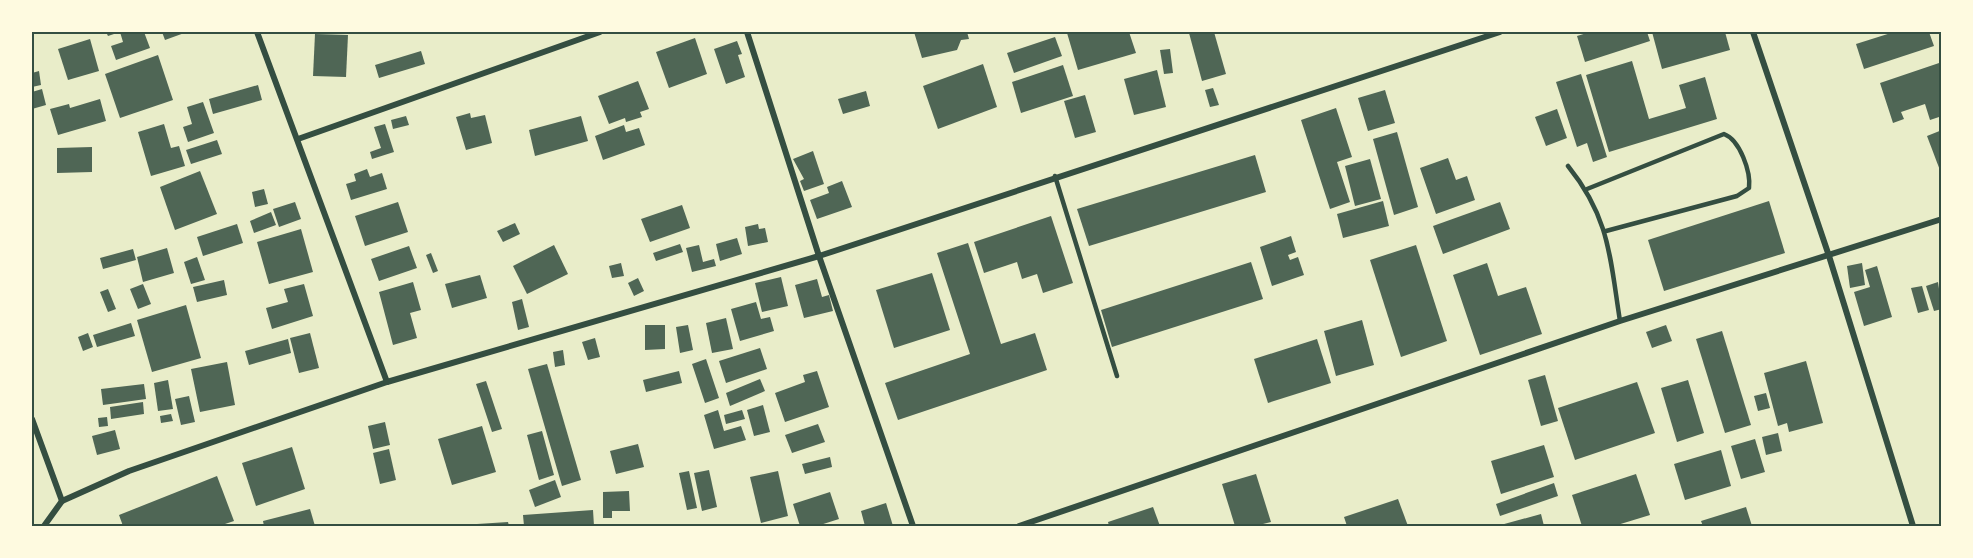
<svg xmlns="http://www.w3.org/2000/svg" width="1973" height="558" font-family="'IBM Plex Serif',serif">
<rect width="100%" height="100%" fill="#e9edc9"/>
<g fill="#4f6655">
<path d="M106,32H144L150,48L116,60L111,46L123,42L120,32L108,36Z"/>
<path d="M162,32H187L165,40Z"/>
<path d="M914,32H967L969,39L961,40L957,50L922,58Z"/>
<path d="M1072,32H1129L1136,53L1078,70L1067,33Z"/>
<path d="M1195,32H1214L1226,74L1202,81L1189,33Z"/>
<path d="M1590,32H1647L1650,41L1585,62L1577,36Z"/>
<path d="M1652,32H1725L1730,50L1662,69Z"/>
<path d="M1894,32H1929L1934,46L1864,69L1856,44Z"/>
<path d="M315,34L348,35L346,77L313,76Z"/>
<path d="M1055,37L1062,56L1014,73L1007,53Z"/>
<path d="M695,38L707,74L669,88L656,52Z"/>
<path d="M90,39L99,71L68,80L58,49Z"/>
<path d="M737,41L742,54L738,55L745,77L726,84L714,49Z"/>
<path d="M1170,49L1173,73L1164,74L1160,50Z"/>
<path d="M421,51L425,64L379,78L375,65Z"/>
<path d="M158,55L173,100L120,118L105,74Z"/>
<path d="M1632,61L1649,119L1686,108L1679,85L1705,77L1717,119L1609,152L1586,75Z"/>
<path d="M1942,62V116L1930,120L1925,104L1901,112L1904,119L1893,123L1880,83Z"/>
<path d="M983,64L997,107L938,129L923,86Z"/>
<path d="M1063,65L1073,96L1021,113L1012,82Z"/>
<path d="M1157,70L1166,107L1134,115L1124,79Z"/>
<path d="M39,71L41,85L32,87V73Z"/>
<path d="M1581,74L1607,157L1593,162L1587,143L1577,147L1556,82Z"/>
<path d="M638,81L649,109L640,112L642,117L626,122L625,118L609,124L598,96Z"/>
<path d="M258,85L262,100L213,114L209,99Z"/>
<path d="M1213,88L1219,105L1210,107L1205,90Z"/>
<path d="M42,89L46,105L32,109V92Z"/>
<path d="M1385,90L1395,123L1368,131L1358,98Z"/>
<path d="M866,91L870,106L843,114L838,99Z"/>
<path d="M1085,95L1096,132L1075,138L1064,101Z"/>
<path d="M100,99L106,121L58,135L50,109L69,104L70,108Z"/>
<path d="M203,102L214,133L188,142L183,127L192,124L187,107Z"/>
<path d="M1336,108L1352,157L1337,162L1350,202L1330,209L1301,120Z"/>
<path d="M1557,109L1567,138L1546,146L1535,117Z"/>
<path d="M470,113L471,118L485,115L492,143L466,150L456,117Z"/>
<path d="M406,116L409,125L393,129L391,120Z"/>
<path d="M581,116L588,141L535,156L529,130Z"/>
<path d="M164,124L171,148L179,146L185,166L151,176L138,132Z"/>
<path d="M385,124L394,152L372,159L370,152L381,148L374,127Z"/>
<path d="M624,125L626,132L639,128L645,145L603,160L595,136Z"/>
<path d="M1942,130V172L1941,173L1927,136Z"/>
<path d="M1397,132L1418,207L1394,215L1373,139Z"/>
<path d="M217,140L222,154L191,164L186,150Z"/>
<path d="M92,147V172L57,173V148Z"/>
<path d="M813,151L824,184L804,191L800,181L804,179L793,159Z"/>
<path d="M1255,155L1266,192L1089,246L1077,209Z"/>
<path d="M1448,158L1456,180L1467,176L1475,200L1436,214L1420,168Z"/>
<path d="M1370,159L1381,199L1355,206L1345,166Z"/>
<path d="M367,169L370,177L382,173L387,189L351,200L346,184L356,181L354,174Z"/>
<path d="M200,171L217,214L175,230L160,187Z"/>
<path d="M842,181L852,207L817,219L810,200L829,193L827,187Z"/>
<path d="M264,189L268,204L255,207L252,192Z"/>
<path d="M1383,201L1389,226L1343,238L1337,214Z"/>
<path d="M1769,201L1785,253L1664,291L1648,240Z"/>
<path d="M295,202L301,219L279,227L273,209Z"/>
<path d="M398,202L408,232L365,246L355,216Z"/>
<path d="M1500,202L1510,229L1443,254L1433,226Z"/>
<path d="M682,205L690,228L650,242L641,219Z"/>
<path d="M271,212L276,225L254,233L250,221Z"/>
<path d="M1051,216L1073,283L1043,293L1037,274L1022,279L1017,262L984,273L974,242Z"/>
<path d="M515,223L520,234L503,242L497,231Z"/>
<path d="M237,224L243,243L203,256L197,237Z"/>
<path d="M758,224L759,229L765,228L768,242L748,246L745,227Z"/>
<path d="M301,229L313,272L269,284L257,242Z"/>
<path d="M1291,236L1296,252L1288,255L1290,260L1298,257L1304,275L1272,286L1260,247Z"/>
<path d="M737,238L742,254L720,261L716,244Z"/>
<path d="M968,243L1001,344L1035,333L1047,370L898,420L885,383L970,354L937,253Z"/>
<path d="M680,244L683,252L656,261L653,253Z"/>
<path d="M554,245L568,274L527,294L513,266Z"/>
<path d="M699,245L703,262L714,259L716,266L692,272L686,248Z"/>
<path d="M1416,245L1447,341L1401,357L1370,260Z"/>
<path d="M409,246L417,268L379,281L371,259Z"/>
<path d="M167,248L174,273L143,282L137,257Z"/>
<path d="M133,249L136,260L103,269L100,258Z"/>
<path d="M431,253L438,271L433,273L426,255Z"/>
<path d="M197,257L205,280L191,284L184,262Z"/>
<path d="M1251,262L1263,299L1112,347L1101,310Z"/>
<path d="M621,263L624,276L612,278L609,266Z"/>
<path d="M1487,263L1498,296L1526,287L1542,334L1480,355L1453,275Z"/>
<path d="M1862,263L1865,285L1850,288L1847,266Z"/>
<path d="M1877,266L1892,317L1864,326L1854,292L1870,287L1865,270Z"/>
<path d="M932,273L950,330L894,348L876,290Z"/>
<path d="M480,275L487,298L452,308L445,284Z"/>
<path d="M781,277L788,306L762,312L755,283Z"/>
<path d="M638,278L644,291L634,296L628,283Z"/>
<path d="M817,279L822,297L829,295L833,311L804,318L795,285Z"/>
<path d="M224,280L227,295L197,302L193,287Z"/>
<path d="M413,282L421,310L410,313L417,338L393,345L379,292Z"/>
<path d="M1938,282L1942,309L1934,311L1926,286Z"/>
<path d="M143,284L151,304L138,309L130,289Z"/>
<path d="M304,284L313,316L272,329L266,308L288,302L284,289Z"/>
<path d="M1922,286L1929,310L1918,313L1911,288Z"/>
<path d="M108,289L116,309L108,312L100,292Z"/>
<path d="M522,299L529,327L518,330L512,302Z"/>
<path d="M756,302L761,319L770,317L774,331L740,341L731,309Z"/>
<path d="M186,305L201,358L152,372L137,320Z"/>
<path d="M726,318L733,349L712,353L706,323Z"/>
<path d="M1362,320L1374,365L1336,376L1324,331Z"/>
<path d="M131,323L135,336L97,347L93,335Z"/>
<path d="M645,325H665V349L645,350Z"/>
<path d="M688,325L693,350L680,353L676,327Z"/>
<path d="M1666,325L1672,341L1652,348L1646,332Z"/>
<path d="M1722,331L1751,425L1725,433L1696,339Z"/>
<path d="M88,333L93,347L83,351L78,337Z"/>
<path d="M310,333L319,368L299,373L290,338Z"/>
<path d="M595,338L600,357L588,360L582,342Z"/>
<path d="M288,339L291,353L249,365L245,351Z"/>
<path d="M1317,339L1331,383L1268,403L1254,359Z"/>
<path d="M760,348L767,369L726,383L719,361Z"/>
<path d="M563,350L565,365L555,367L553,352Z"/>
<path d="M706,359L719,398L705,403L692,364Z"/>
<path d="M1806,361L1823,423L1789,432L1787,423L1778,426L1764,373Z"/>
<path d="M227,362L235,405L200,412L191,369Z"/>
<path d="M547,364L581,480L562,486L528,369Z"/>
<path d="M679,371L682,383L646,392L643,380Z"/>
<path d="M817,371L829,407L785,422L775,393L805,382L803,375Z"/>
<path d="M1545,375L1558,421L1541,426L1528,380Z"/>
<path d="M760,379L765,391L730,406L726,393Z"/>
<path d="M168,380L173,409L158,411L154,383Z"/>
<path d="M1688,380L1704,433L1677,442L1661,388Z"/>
<path d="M486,381L502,429L492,432L476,384Z"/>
<path d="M1637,382L1655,433L1575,460L1558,408Z"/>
<path d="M144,384L146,399L103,405L101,389Z"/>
<path d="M1766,393L1770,408L1758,411L1754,396Z"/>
<path d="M189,396L195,422L181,425L175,399Z"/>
<path d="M143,402L144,414L111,419L110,407Z"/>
<path d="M763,405L770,432L754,436L747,410Z"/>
<path d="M718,410L724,431L741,426L746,440L714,449L704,415Z"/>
<path d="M742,410L745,419L726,424L724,415Z"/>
<path d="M171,414L173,421L161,423L160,416Z"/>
<path d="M107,417L108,426L99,427L98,418Z"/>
<path d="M385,422L390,445L373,449L368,426Z"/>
<path d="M818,424L825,442L792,453L785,435Z"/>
<path d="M482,426L496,472L452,485L438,439Z"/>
<path d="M115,430L120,449L97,455L92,436Z"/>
<path d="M542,431L554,475L539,480L527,435Z"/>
<path d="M1778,433L1782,451L1766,455L1762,437Z"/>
<path d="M1755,439L1765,472L1741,479L1731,446Z"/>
<path d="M638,444L644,467L616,474L610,451Z"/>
<path d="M1544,445L1554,477L1501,494L1491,461Z"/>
<path d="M292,447L305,489L256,506L242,463Z"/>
<path d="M389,449L396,480L380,484L373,453Z"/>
<path d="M1721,450L1731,486L1685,500L1674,464Z"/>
<path d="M830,457L832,467L805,474L802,464Z"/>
<path d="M709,470L717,507L702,511L694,473Z"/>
<path d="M689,471L697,508L687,510L679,473Z"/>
<path d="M778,471L788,516L761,523L750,477Z"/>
<path d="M1256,474L1271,522L1255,526H1235L1222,484Z"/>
<path d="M1636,474L1650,515L1614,526H1582L1572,495Z"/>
<path d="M217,476L234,521L219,526H123L119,515Z"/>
<path d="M555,480L561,497L535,507L529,490Z"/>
<path d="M1554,483L1558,496L1500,516L1496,504Z"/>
<path d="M629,491L630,511H612V518H603V492Z"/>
<path d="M830,492L839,519L817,526H800L793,504Z"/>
<path d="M1398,499L1408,526H1347L1344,517Z"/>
<path d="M886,503L893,526H865L861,511Z"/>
<path d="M1153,507L1160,526H1109L1108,522Z"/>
<path d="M1746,507L1752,526H1703L1701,521Z"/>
<path d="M310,509L315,526H264L263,521Z"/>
<path d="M593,510L594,526H524L523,515Z"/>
<path d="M1541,514L1544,526H1497Z"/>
<path d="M508,522L509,526H478L477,524Z"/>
</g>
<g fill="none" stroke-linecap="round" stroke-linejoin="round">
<g stroke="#344e41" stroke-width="4.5">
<path d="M1568,166C1610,218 1610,258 1620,321"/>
<path d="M1055,176L1117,376"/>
<path d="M1587,189L1724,134C1740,140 1751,172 1749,188L1737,196L1606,231"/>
</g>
<g stroke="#344e41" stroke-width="6">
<path d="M257,32L387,382"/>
<path d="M747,32L819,256L913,526"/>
<path d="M1753,32L1829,256L1913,526"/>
<path d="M298,139L600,32"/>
<path d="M32,419L62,501"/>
<path d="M44,526L62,501L129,471L387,382L819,256L1500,32"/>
<path d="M1019,526L1620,321L1942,219"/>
</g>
</g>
<rect width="1973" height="558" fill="none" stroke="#fefae0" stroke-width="66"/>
<rect x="33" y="33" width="1907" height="492" fill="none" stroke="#344e41" stroke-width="2"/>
</svg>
